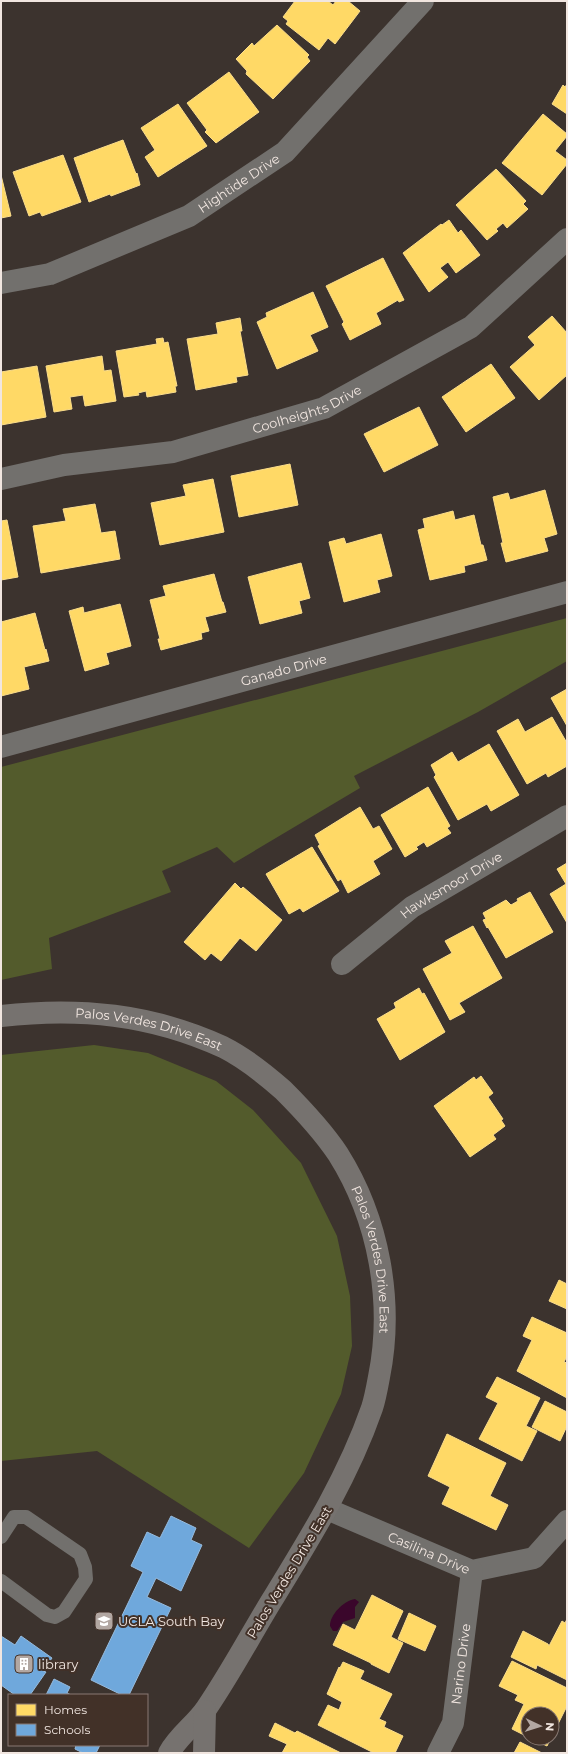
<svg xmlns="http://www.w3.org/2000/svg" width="568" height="1754" font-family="Montserrat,sans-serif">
<rect width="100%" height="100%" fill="#3c332e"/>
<g fill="#535b2c">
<path d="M567,618V661L478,712L354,776L360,788L234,863L217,847L162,871L171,892L49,938L52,969L1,980V767Z"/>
<path d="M94,1045L148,1053L216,1081L253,1110L301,1163L337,1236L350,1296L352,1346L341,1394L304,1473L249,1548L97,1451L1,1461V1055Z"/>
</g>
<path fill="#3a062b" d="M355,1599L359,1602L355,1607V1618L343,1622L337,1631H333L330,1626C330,1615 343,1601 355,1599Z"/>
<g fill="#ffd966" stroke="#fbdd8b">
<path d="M295,1H328L333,5L336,1H348L360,11L335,44L328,38L319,50L286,24L288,21L283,17Z"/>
<path d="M277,25L309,55L307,57L310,61L273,99L246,74L247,71L236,59L252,43L254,46Z"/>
<path d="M229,72L259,112L216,143L205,132L207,130L187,103Z"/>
<path d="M567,84V114L552,104L563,85L565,87Z"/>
<path d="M178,104L207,146L158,177L145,157L155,150L141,128Z"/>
<path d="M543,114L567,134V136L555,151L567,160V164L542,195L502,163Z"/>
<path d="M123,140L136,174L137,173L140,185L111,196L110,194L89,202L74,158Z"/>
<path d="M63,155L81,202L42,216L40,212L29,216L13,172Z"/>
<path d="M496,169L526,201L523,204L528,209L507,228L503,223L496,229L498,231L487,240L456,205Z"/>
<path d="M1,175L11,216L1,218Z"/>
<path d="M449,220L458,233L461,230L480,255L456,273L448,262L440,268L448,277L429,292L403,253L441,224L442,225Z"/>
<path d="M383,258L404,300L399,302L398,300L376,313L381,324L350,340L342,324L344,322L326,286Z"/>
<path d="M313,292L328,327L310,335L318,351L277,369L257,322L267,317L266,313Z"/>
<path d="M552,316L567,333V375L539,400L510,367L535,345L528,337Z"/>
<path d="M240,318L242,331H240L248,375L236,377L237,382L196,390L187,339L218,334L216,323Z"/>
<path d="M163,338L164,343L168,342L177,386H175L176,392L147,397L146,391L138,393L139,395L124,397L116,351L157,344L156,339Z"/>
<path d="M102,356L104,371L111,370L116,401L85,406L83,395L70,397L72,409L54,412L46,366Z"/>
<path d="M491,364L515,398L466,432L442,397Z"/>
<path d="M37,366L46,417L1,425V372Z"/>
<path d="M419,407L438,445L384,472L364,434Z"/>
<path d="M290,464L298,505L239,517L231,476Z"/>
<path d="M213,479L224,532L160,545L151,503L186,496L183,485Z"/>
<path d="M545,490L557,534L544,538L548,551L506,562L501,543H503L493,497L508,493L510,500Z"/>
<path d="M95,504L101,533L115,531L120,559L41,573L33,526L66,521L63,509Z"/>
<path d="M453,511L455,520L474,515L481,545H483L487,560L464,566L465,572L430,580L418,530L425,528L423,519Z"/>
<path d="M7,520L18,577L1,580V521Z"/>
<path d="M381,534L392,576L377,580L380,592L344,602L329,542L344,538L346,544Z"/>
<path d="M301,563L310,598L299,601L302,613L260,624L248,577Z"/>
<path d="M214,574L222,602H223L226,612L205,617L209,631L201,633L202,639L161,650L158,639H160L150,600L166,596L163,586Z"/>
<path d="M120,604L131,646L106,653L109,664L85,671L69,611L83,607L84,613Z"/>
<path d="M35,613L45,650L46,649L49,661L24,667L29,689L1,696V622Z"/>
<path d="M567,689V726L551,698Z"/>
<path d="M552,717L567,743V766L548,777L546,773L527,784L497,731L518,719L525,732Z"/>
<path d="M489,744L519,795L491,811L487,804L458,820L434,777L436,775L431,765L452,752L458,762Z"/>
<path d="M428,787L450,826L447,828L451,833L427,847L424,842L416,847L418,849L405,857L381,815Z"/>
<path d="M360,807L373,829L379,826L392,849L373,861L380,874L348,893L341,879L338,881L318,846L320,845L315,835Z"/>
<path d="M312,847L339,891L303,912L300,908L289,914L266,874Z"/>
<path d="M567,863V923L550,894L566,884L557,869Z"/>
<path d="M235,883L241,889L243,887L282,920L256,951L240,938L221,961L211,953L205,960L184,942Z"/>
<path d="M530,892L553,932L506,958L488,927L487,928L483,920L486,919L483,913L506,900L511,905L518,901L517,899Z"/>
<path d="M473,926L502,978L459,1003L465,1012L450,1020L423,969L452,953L445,941Z"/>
<path d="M419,988L422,994L424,993L445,1032L400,1060L377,1019L396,1008L394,1003Z"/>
<path d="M481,1076L493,1093L488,1097L503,1119L501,1120L505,1126L493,1135L496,1139L470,1157L434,1106L474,1077L476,1080Z"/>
<path d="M559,1280L567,1284V1309L549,1301Z"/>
<path d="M532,1317L567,1333V1356L564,1362L567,1363V1398L517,1371L532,1340L523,1336Z"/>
<path d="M497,1377L540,1398L526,1426L537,1431L522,1461L479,1439L498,1403L486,1397Z"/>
<path d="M545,1401L567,1412V1426L560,1441L532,1427Z"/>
<path d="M447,1434L506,1463L490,1496L508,1505L496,1530L442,1504L450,1487L428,1476Z"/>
<path d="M372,1595L403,1611L391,1637L403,1643L389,1673L371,1664V1663L333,1645L343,1624L355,1630Z"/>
<path d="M409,1613L436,1626L425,1651L398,1639Z"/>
<path d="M567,1619V1680L537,1665L536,1669L511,1657L523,1631L548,1644L549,1646L562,1621L565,1623Z"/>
<path d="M512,1661L567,1688V1706L552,1736V1714H528V1737L512,1729L524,1704L515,1700L518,1695L499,1686Z"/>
<path d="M343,1662L364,1671L360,1679L392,1694L379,1719L386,1722L384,1727L403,1736L395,1753H374L318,1725L328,1705L339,1710L342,1702L327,1694L339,1667L340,1668Z"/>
<path d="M275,1723L295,1733L297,1731L341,1753H282L287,1744L269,1736Z"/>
<path d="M530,1738H551L547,1746Z"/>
<path d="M520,1742L542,1753H514Z"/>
</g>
<g fill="#6fa8dc" stroke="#96bbdd">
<path d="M171,1516L196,1528L191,1540L202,1545L181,1591L156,1578L147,1597L171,1608L129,1695H122L91,1680L143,1572L131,1566L147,1532L160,1538Z"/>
<path d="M1,1636L15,1645L21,1636L52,1658L43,1671L46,1672L30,1695H15L1,1685Z"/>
<path d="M54,1679L70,1687L67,1693L71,1695H46Z"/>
<path d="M76,1745H100L96,1753H83L75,1749Z"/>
</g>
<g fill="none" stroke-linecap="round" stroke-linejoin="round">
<path stroke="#72706d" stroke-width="14" d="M1,1537L14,1517H26L80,1554L85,1567L86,1579L64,1612L55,1617L47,1615L1,1581"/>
<g stroke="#72706d" stroke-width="22">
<path id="s1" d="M1,283L50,274L189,216L285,152L423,1"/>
<path id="s2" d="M1,479L64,465L173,452L324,408L471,327L567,239"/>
<path id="s3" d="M1,747L567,592"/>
<path id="s4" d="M342,964L412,907L567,816"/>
<path id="s5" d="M327,1509L472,1571L534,1558L567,1521"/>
<path id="s6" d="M438,1753L453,1723L472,1571"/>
</g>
<g stroke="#76726f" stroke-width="22">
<path id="s7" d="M1,1016C79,1007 151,1014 223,1047C243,1057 266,1075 283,1090C303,1110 322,1130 338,1154C379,1219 394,1302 379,1377C377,1388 375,1399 372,1408C348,1477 310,1538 272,1600C250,1636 230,1674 206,1709C195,1725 179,1735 169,1753"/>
<path d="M204,1753L205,1711"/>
</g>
</g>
<defs>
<g id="university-square" transform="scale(1)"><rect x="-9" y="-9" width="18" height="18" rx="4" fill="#b2a7a2" stroke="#423128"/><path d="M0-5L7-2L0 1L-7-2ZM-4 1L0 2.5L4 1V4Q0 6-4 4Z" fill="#fff"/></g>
<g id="building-square" transform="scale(1)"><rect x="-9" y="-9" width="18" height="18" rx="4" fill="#b2a7a2" stroke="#423128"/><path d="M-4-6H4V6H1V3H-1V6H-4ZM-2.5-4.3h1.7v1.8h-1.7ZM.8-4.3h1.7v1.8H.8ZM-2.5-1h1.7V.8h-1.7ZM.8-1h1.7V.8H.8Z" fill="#fff"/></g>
</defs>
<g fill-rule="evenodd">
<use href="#university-square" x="104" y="1621"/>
<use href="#building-square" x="24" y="1664"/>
</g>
<g text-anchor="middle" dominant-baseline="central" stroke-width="4" stroke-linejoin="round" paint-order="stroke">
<g font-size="13" fill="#f1e6e0" stroke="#423128">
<text stroke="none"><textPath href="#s1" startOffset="260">Hightide Drive</textPath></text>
<text stroke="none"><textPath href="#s2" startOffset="315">Coolheights Drive</textPath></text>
<text stroke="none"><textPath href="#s3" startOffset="293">Ganado Drive</textPath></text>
<text stroke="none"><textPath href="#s4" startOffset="135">Hawksmoor Drive</textPath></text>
<text stroke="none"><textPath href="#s7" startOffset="150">Palos Verdes Drive East</textPath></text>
<text stroke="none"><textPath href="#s7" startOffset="498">Palos Verdes Drive East</textPath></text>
<text stroke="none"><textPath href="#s5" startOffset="111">Casilina Drive</textPath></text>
<text transform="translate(289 1572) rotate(-59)">Palos Verdes Drive East</text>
<text stroke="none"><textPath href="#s6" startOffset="93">Narino Drive</textPath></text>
</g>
<g font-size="13" fill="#f1e6e0" stroke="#423128" text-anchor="start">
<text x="118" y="1621">UCLA South Bay</text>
<text x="38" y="1664">library</text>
</g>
</g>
<rect width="568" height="1754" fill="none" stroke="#f1e6e0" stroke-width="4"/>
<rect x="8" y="1694" width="140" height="52" fill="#423128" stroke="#887972"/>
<rect x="16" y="1704" width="20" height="12" fill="#ffd966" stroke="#887972"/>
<text x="44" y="1714" font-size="12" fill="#f1e6e0">Homes</text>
<rect x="16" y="1724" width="20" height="12" fill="#6fa8dc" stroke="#887972"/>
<text x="44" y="1734" font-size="12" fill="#f1e6e0">Schools</text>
<g transform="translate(540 1726) rotate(94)"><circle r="19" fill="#423128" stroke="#887972"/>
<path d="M0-3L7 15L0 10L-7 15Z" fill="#b2a7a2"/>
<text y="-6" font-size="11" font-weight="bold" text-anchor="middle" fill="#f1e6e0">N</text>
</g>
</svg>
